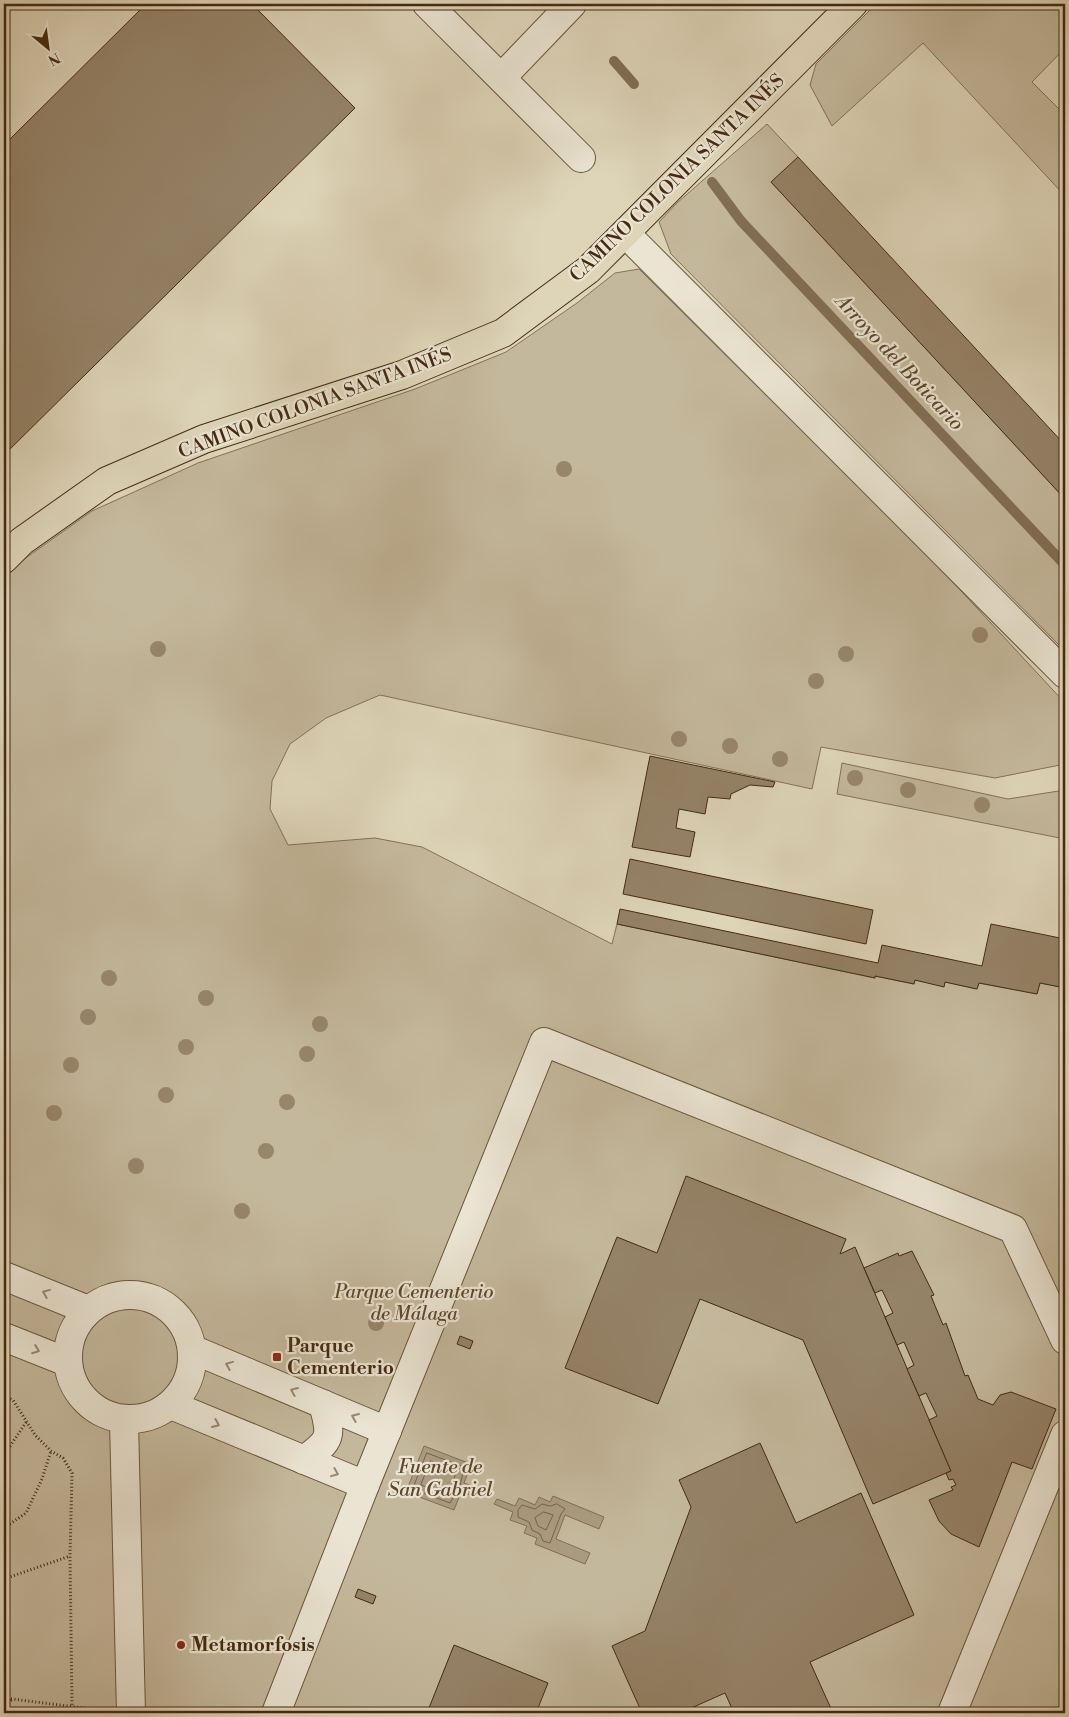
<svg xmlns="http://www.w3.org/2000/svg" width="1069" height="1717" font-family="'Libre Bodoni',serif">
<rect width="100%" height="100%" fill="#ded5b9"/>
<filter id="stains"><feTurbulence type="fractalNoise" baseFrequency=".004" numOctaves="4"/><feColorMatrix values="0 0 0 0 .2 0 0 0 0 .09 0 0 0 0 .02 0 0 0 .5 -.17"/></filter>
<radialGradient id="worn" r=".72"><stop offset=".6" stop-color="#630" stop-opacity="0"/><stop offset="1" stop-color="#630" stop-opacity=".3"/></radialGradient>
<g fill="#c4b89c" stroke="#857156">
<path d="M876,4H1065V48L1032,82L1065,115V196L923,43L832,126L810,85L816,64Z"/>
<path d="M767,124L798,157L772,183L1065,499V651L671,254L659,222L677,203Z"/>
<path d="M639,269L937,565L1065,703V764L995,778L821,747L812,789L380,695L326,718L290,744L272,781L270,809L288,845L375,838L422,847L612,944L617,924L875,978V976L914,984L915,980L944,986L945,982L977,989L979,983L1037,994L1040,983L1065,988V1713H4V580L20,562L92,511L198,463L415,389L506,352L577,303L615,273Z"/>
<path d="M842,763L1008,799L1065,790V839L837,794Z"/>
</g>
<g fill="#aa9b80" stroke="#826e53">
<path d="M424,1446L471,1464L464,1483L477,1488L474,1496L461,1492L454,1510L406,1492Z"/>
<path d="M553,1496L604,1517L599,1529L565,1515L556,1539L590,1553L585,1564L535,1544L537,1538L524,1533L527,1526L510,1520L513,1512L494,1504L497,1499L515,1506L519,1498L535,1505L539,1497L550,1502Z"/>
</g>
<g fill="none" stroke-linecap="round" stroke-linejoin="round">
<g stroke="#786248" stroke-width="1">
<path d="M427,1453L464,1467L460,1486L450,1503L413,1489Z"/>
<path d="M431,1461L456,1471L453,1484L447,1495L421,1485Z"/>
<path d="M557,1504L565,1509L561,1514L550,1543L543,1541L540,1534L532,1530L529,1522L518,1517V1510L522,1505L535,1509L542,1504L550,1506Z"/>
<path d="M544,1512L553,1515L546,1530L538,1526L535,1518Z"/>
</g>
<g stroke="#826e53" stroke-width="10">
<path d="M614,61L634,84"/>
<path d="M712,182L741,221L1065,565"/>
</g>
</g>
<g fill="#958368" stroke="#462a10">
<path d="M146,4H252L355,108L4,455V145Z"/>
<path d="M798,157L1065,445V499L771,182Z"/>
<path d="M650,756L775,782L773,787L750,785L731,794L730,799L708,797L705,814L679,809L676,828L695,832L690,857L632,847Z"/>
<path d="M630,859L873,910L866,944L623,894Z"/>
<path d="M620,909L878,963L882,945L982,966L991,924L1065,939V988L1040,983L1037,994L979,983L977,989L945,982L944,987L915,980L914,984L875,976V978L617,924Z"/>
<path d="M686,1176L846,1239L840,1254L855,1247L951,1471L873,1504L803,1340L700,1299L658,1404L565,1368L617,1237L657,1253Z"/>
<path d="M912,1251L934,1295L931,1296L943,1325L946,1323L965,1376L968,1375L978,1399L993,1405L1000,1395L1011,1392L1056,1409L1032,1469L1012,1462L979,1547L951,1534L939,1521L929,1500L953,1490L951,1487L956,1485L953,1479L949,1480L946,1473L951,1471L929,1420L937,1416L926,1393L919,1396L907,1369L914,1365L904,1342L897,1345L885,1317L893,1313L882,1290L875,1293L864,1268L898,1253L899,1256Z"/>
<path d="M460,1336L473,1341L470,1349L457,1344Z"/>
<path d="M760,1443L796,1523L861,1493L914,1615L810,1662L833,1713H734L725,1693L680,1713H642L612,1646L645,1631L691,1507L679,1480Z"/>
<path d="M358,1589L376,1596L373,1604L355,1597Z"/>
<path d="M454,1645L548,1683L536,1713H427Z"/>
</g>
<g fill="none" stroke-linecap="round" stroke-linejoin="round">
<g stroke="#6c553a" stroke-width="30">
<g id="minor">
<path d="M427,4L581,158"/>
<path d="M502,77L572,4"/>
<path d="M626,234L1065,674"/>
<path d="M4,1276L88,1310"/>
<circle cx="130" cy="1357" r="62"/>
<path d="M4,1337L67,1362"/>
<path d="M194,1350L387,1431"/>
<path d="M171,1405L365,1485"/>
<path d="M124,1421L131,1713"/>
<path d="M304,1460C332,1440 332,1436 323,1404"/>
<path d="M276,1713L365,1485L544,1042L1013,1229L1065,1340"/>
<path d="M952,1713L1065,1435"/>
</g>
</g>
<g stroke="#462a10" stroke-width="30">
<path id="major" d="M4,559L22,541L107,481L204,439L402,375L503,333L588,270L853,4"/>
</g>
<g stroke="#462a10" stroke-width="3" stroke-dasharray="1 2.5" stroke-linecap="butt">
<path d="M4,1396L13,1400L35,1435L51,1451L63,1458L72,1473L70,1556L72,1706"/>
<path d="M4,1455L27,1421"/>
<path d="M4,1528L26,1513L42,1479L51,1451"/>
<path d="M4,1579L70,1556"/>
<path d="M4,1698L100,1710"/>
<path d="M4,1709L12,1699"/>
</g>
<use href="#minor" stroke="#eae4d2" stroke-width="28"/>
<use href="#major" stroke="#ded5b9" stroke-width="28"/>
</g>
<g fill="#98866b">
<circle cx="564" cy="469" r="8"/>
<circle cx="980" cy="635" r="8"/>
<circle cx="158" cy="649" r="8"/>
<circle cx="846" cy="654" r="8"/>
<circle cx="816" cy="681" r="8"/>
<circle cx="679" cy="739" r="8"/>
<circle cx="730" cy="746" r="8"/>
<circle cx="780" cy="759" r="8"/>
<circle cx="855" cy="778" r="8"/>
<circle cx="908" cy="790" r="8"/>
<circle cx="982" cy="805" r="8"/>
<circle cx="109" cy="978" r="8"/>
<circle cx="206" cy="998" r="8"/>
<circle cx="88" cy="1017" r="8"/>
<circle cx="320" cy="1024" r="8"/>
<circle cx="186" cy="1047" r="8"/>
<circle cx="307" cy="1054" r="8"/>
<circle cx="71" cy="1065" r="8"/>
<circle cx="166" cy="1095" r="8"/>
<circle cx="287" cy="1102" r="8"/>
<circle cx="54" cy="1113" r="8"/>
<circle cx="266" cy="1151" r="8"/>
<circle cx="136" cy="1166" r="8"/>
<circle cx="242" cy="1211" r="8"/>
<circle cx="376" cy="1323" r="8"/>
</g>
<defs><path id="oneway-chevron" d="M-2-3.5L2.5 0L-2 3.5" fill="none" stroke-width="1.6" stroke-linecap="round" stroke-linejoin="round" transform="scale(1.25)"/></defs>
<g stroke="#988771">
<use href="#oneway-chevron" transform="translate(46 1293) rotate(-158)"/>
<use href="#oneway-chevron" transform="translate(36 1350) rotate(21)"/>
<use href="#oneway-chevron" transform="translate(229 1365) rotate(-158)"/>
<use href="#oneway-chevron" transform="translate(294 1391) rotate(-157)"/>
<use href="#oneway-chevron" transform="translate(355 1417) rotate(-157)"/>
<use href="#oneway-chevron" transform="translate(216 1424) rotate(23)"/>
<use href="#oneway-chevron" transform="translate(335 1473) rotate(22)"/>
</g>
<g fill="#8f2418" stroke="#eae4d2" stroke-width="2">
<rect x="272" y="1352" width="10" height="10" rx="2.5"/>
<circle cx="181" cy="1645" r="5"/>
</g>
<g text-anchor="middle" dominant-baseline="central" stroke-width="4.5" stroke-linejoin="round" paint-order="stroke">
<g font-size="19" fill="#462a10" stroke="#eae4d2">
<text transform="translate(677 178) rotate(-44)">CAMINO COLONIA SANTA INÉS</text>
<text transform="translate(315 403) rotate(-20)">CAMINO COLONIA SANTA INÉS</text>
</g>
<g font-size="19" font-style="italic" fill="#5f462c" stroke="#eae4d2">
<text x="414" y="1292">Parque Cementerio<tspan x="414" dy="22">de Málaga</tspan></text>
</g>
<g font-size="19" font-weight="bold" fill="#462a10" stroke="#eae4d2" text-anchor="start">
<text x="287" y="1346">Parque<tspan x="287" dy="22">Cementerio</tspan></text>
<text x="191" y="1645">Metamorfosis</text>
</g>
<g font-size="20" font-style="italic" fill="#5f462c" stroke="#eae4d2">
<text transform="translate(899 363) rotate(47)">Arroyo del Boticario</text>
<text x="440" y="1467">Fuente de<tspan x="440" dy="23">San Gabriel</tspan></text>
</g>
</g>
<rect width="1069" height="1717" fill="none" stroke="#ded5b9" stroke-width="20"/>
<rect x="5" y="5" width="1059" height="1707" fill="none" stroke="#462a10" stroke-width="2.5"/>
<rect x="10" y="10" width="1049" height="1697" fill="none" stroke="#462a10"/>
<g transform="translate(48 48) rotate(151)" stroke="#eae4d2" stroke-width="4" paint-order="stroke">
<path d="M0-4L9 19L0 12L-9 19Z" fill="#462a10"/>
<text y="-8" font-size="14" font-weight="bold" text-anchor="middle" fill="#462a10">N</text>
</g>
<rect width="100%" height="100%" filter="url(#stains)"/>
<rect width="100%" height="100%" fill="url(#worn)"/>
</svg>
